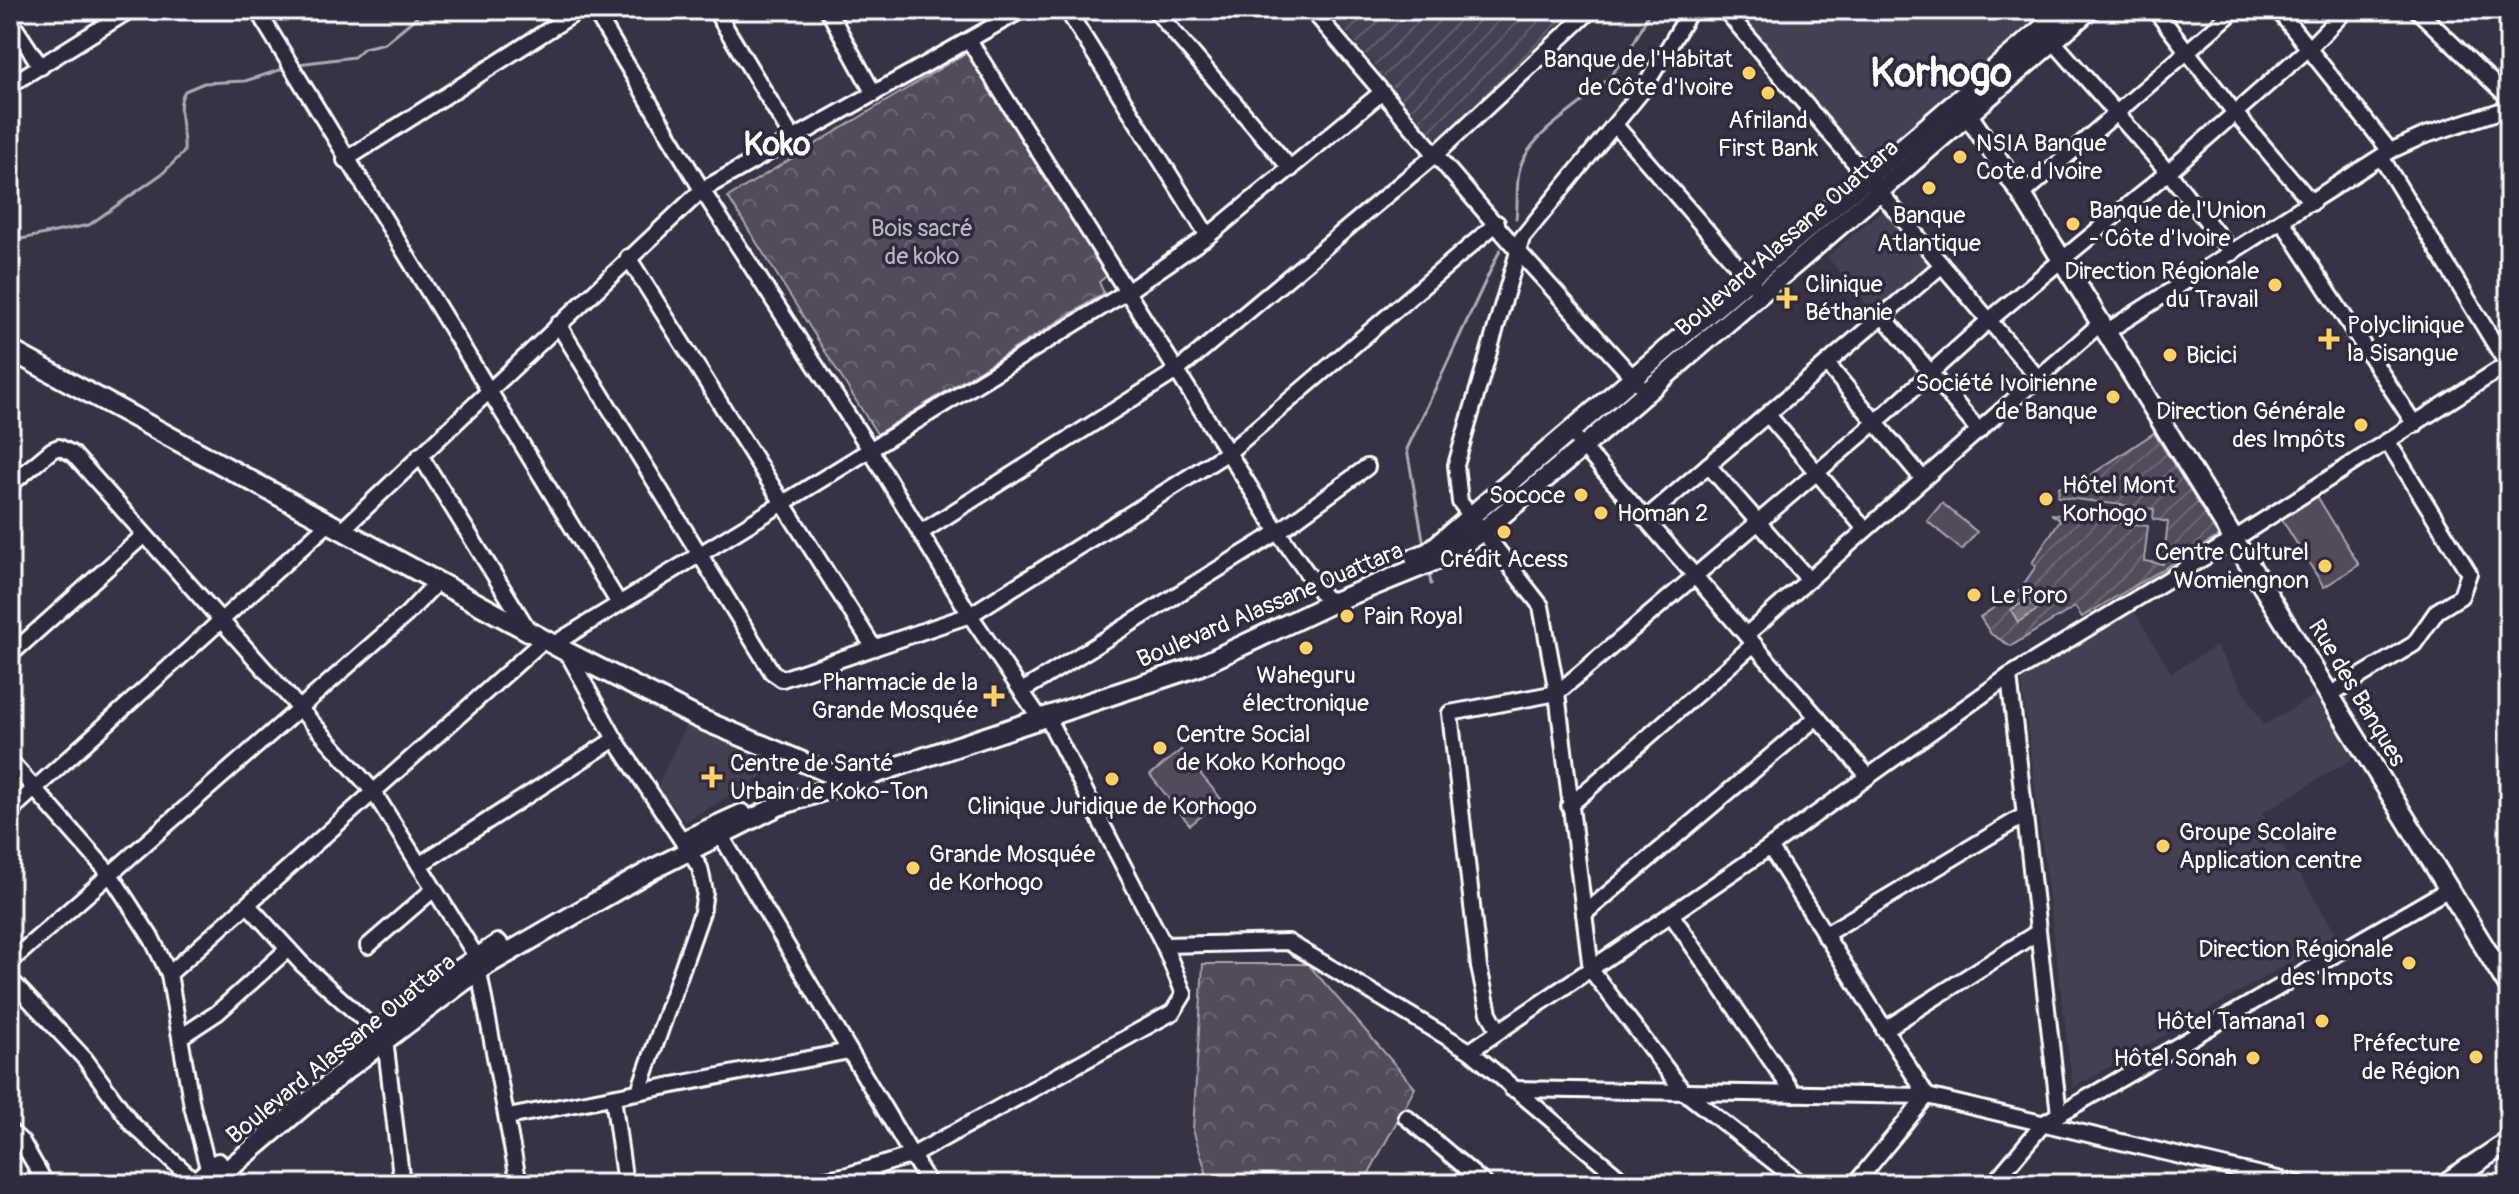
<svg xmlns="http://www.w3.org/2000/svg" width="2519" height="1194" font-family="Pangolin,sans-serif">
<defs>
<pattern id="industrial-furrows" width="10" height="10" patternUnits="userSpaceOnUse" patternTransform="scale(2)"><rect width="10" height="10" fill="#444051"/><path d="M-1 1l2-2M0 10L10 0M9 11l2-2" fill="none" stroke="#605d6b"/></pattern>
<pattern id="park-crowns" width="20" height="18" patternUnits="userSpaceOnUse" patternTransform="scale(2)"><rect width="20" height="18" fill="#514c5c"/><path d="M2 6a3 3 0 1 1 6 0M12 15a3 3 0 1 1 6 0" fill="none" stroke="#6b6774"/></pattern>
<pattern id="garden-furrows" width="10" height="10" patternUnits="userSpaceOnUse" patternTransform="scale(2)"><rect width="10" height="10" fill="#514c5c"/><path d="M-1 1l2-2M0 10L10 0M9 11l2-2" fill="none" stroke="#6b6774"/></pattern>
<pattern id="water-waves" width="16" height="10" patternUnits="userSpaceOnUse" patternTransform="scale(2)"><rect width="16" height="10" fill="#76737f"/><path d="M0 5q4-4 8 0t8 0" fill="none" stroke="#5f5e63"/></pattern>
</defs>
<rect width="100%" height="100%" fill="#373345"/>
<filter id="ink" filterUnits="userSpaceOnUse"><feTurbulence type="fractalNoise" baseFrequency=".0125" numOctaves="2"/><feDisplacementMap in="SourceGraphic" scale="16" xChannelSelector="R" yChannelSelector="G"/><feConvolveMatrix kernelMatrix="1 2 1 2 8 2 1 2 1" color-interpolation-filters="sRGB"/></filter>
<g filter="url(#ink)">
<g fill="#444051">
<path d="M1736,10H2048L1866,164Z"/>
<path d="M1886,207L1933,262L1874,313L1827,257Z"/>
<path d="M2133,609L2171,673L2216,646L2264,725L2322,691L2359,755L2262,813L2337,935L2073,1088L2021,676Z"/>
<path d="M687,723L776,768L685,822L658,785Z"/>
</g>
<path fill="url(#industrial-furrows)" d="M1335,10H1585L1436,139L1333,16Z"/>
<g fill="url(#park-crowns)" stroke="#a8a6ae" stroke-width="2">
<path d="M969,51L1109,274L1099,282L1104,293L877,434L728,197Z"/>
<path d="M1203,964H1308L1415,1088L1363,1184H1210L1193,1130Z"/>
</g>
<path fill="url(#garden-furrows)" stroke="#a8a6ae" stroke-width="2" d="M2154,433L2219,536L2082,617L2075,607L2011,646L1991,634L1980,617L2019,591L2036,566L2032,563L2060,520L2051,514L2148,526L2144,561L2163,564L2168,522L2153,519L2154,509L2058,497L2059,487L2074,486Z"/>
<g fill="#514c5c" stroke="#a8a6ae" stroke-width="2">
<path d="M2317,496L2359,565L2324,587L2281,518Z"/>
<path d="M1942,503L1977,532L1962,550L1927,521Z"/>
<path d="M1181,750L1222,800L1190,825L1150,775Z"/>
</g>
<path fill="url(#water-waves)" stroke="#adabb2" stroke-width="2" d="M2034,595L2042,607L2018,622L2011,610Z"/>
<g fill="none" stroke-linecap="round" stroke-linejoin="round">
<g stroke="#adabb2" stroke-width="3">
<path d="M298,64L354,57L364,48L385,43L425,10"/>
<path d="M1516,218C1519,197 1514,177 1524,158C1540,128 1576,110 1600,87C1622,65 1638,38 1650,10"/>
<path d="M10,248L21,239L89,225L163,173L184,152C186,133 174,107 185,91L204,83L245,81L286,68"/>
<path d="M1424,545L1407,449L1500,250"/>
<path d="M1429,572L1431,584"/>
</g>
<g stroke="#fff" stroke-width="20">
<g id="minor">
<path d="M257,10L618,602"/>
<path d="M594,10L702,190L869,448L970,615L1037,714L1048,719L1164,945L1184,994L1173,1012L913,1155L848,1175L798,1184"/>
<path d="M715,10L793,139"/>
<path d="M828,10L874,94"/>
<path d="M1067,10L1208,236"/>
<path d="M1155,10L1291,169"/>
<path d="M1312,10L1519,252L1638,383"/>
<path d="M1691,10L1642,91L1522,238L1456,465L1460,502L1541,606L1557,693L1591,970L1683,1091L1802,1184"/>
<path d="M1725,10L2038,378"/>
<path d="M2155,10L2235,113L2312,203"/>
<path d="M2278,10L2390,151"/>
<path d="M2417,10L2509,98"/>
<path d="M10,20L41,67"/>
<path d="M2046,33L2168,172L2232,253"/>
<path d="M970,42L1278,532L1325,598L1336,601"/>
<path d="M10,85L130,10"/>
<path d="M1615,125L1755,286"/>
<path d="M2381,157L2507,364"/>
<path d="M345,160L580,10"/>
<path d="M2022,195L2235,10"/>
<path d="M2282,221L2415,425"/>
<path d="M628,257L874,648"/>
<path d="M1883,316L1979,431"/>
<path d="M558,324L772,672L782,679L970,615L1230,451L1497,223"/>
<path d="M2106,332L2390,151L2423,136L2509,108"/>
<path d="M1827,364L1922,478"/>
<path d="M1768,415L1865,529"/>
<path d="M1578,441L1868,776"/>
<path d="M420,455L529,631"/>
<path d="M1708,465L1809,580"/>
<path d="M10,485L52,450L59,447L73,454L373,791L476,956L519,1184"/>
<path d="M1645,519L1941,266"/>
<path d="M341,531L702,190L1022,10"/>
<path d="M920,533L1178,370L1436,154L1591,10"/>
<path d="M1746,635L2101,323"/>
<path d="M554,644L1128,291L1208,236L1381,93"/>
<path d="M567,652L615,739L700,868L705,892L702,912L639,1091"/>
<path d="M10,655L143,536"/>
<path d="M2009,676L2059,1114"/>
<path d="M1022,691L1278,532L1367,467"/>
<path d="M2331,694L2414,644L2437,611L2461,596L2469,573L2388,442"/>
<path d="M10,761L110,874L152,939L169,974L192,1106L210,1176"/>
<path d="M1569,806L1754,644"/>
<path d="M10,811L329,523"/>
<path d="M717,829L929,1184"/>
<path d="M1770,847L1927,1096L1855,1184"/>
<path d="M419,865L615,739"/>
<path d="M248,905L302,964L385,1039L402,1184"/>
<path d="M1584,914L1817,717"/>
<path d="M1671,914L1794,1094"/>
<path d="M1824,935L2025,815"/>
<path d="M1164,945L1288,942L1470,1051L1627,1184"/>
<path d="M368,946L434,889"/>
<path d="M10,962L407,614L438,581"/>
<path d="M169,974L545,639"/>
<path d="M10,979L85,1059L132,1124L198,1184"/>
<path d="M1884,1030L2038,932"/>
<path d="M1499,1031L1489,1013L1479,967L1450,713L1557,693L1875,423L1988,321L2168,172L2310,47L2346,10"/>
<path d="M182,1036L217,1013L288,949"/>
<path d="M1470,1051L1770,847L2009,676L2233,540L2509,363"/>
<path d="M1512,1089L1927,1096L2299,1184"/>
<path d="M613,1097L625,1184"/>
<path d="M508,1117L849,1051"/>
<path d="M1406,1117L1485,1184"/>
<path d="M10,1131L22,1142L46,1184"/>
<path d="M1993,1184L2044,1123L2447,890"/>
</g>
</g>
<g stroke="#fff" stroke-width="24">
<g id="major">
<path d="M1962,106L2022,195L2509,987"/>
<path d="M10,350L567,652L698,718L848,781"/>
<path d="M1415,558L1429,552L1471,516L2064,10"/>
<path d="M685,840L742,814"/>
<path d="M345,1056L442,981L498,944"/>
<path d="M193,1184L218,1163"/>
<path d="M211,1184L347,1069L480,969L653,869L778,806L1199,666L1336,601L1442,558L1484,530L1583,447L2089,10"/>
<path d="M2444,1184L2509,1141"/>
</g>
</g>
<use href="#minor" stroke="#2f2a3d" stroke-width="14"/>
<use href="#major" stroke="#2f2a3d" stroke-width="18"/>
</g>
</g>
<g fill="#ffd166" stroke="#2f2a3d" stroke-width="3">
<circle cx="1749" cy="73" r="8"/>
<circle cx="1768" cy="93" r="8"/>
<circle cx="1960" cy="157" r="8"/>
<circle cx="1929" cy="188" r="8"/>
<circle cx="2073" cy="224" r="8"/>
<circle cx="2275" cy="285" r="8"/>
<path d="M1783 286h8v8h8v8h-8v8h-8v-8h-8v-8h8z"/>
<path d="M2325 327h8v8h8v8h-8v8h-8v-8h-8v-8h8z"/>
<circle cx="2170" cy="355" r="8"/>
<circle cx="2113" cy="397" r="8"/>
<circle cx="2361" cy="425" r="8"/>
<circle cx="1581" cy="495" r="8"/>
<circle cx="2046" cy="499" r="8"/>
<circle cx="1601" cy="513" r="8"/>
<circle cx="1504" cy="532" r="8"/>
<circle cx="2325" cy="566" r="8"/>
<circle cx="1974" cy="595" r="8"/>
<circle cx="1347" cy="616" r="8"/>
<circle cx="1306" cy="648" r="8"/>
<path d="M990 684h8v8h8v8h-8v8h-8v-8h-8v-8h8z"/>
<circle cx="1160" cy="748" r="8"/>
<path d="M708 765h8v8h8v8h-8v8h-8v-8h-8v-8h8z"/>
<circle cx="1112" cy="779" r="8"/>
<circle cx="2163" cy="846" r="8"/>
<circle cx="913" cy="868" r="8"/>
<circle cx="2409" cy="963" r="8"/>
<circle cx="2322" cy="1021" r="8"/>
<circle cx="2476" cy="1057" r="8"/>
<circle cx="2253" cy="1058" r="8"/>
</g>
<g text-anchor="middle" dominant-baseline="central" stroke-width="7" stroke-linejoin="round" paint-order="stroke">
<g font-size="24" fill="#fff" stroke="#2f2a3d" text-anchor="start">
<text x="1733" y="59" text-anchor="end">Banque de l'Habitat<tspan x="1733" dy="28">de Côte d'Ivoire</tspan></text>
<text x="1768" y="120" text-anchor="middle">Afriland<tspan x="1768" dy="28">First Bank</tspan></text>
<text x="1976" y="143">NSIA Banque<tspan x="1976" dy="28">Cote d Ivoire</tspan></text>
<text x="2089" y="210">Banque de l'Union<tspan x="2089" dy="28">- Côte d'Ivoire</tspan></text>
<text x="1929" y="215" text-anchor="middle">Banque<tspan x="1929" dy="28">Atlantique</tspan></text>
<text x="2259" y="271" text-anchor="end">Direction Régionale<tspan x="2259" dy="28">du Travail</tspan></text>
<text x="1805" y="284">Clinique<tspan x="1805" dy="28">Béthanie</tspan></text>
<text x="2347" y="325">Polyclinique<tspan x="2347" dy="28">la Sisangue</tspan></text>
<text x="2186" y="355">Bicici</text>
<text x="2097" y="383" text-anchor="end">Société Ivoirienne<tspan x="2097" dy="28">de Banque</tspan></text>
<text x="2345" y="411" text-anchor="end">Direction Générale<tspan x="2345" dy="28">des Impôts</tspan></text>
<text x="2062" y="485">Hôtel Mont<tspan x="2062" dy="28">Korhogo</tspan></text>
<text x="1565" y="495" text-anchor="end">Sococe</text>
<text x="1617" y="513">Homan 2</text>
<text x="2309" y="552" text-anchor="end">Centre Culturel<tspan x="2309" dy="28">Womiengnon</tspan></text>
<text x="1504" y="559" text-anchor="middle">Crédit Acess</text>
<text x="1990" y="595">Le Poro</text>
<text x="1363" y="616">Pain Royal</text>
<text x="1306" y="675" text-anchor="middle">Waheguru<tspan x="1306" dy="28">électronique</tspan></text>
<text x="978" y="682" text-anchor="end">Pharmacie de la<tspan x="978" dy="28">Grande Mosquée</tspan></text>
<text x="1176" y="734">Centre Social<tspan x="1176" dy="28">de Koko Korhogo</tspan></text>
<text x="730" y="763">Centre de Santé<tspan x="730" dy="28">Urbain de Koko-Ton</tspan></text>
<text x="1112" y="806" text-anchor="middle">Clinique Juridique de Korhogo</text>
<text x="2179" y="832">Groupe Scolaire<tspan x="2179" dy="28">Application centre</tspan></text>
<text x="929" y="854">Grande Mosquée<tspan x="929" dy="28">de Korhogo</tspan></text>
<text x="2393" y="949" text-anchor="end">Direction Régionale<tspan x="2393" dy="28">des Impots</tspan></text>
<text x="2306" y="1021" text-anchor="end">Hôtel Tamana1</text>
<text x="2460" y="1043" text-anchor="end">Préfecture<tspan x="2460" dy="28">de Région</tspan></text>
<text x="2237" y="1058" text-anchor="end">Hôtel Sonah</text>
</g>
<g font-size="24" fill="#b9b7be" stroke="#2f2a3d">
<text x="922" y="228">Bois sacré<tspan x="922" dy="28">de koko</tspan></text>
</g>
<g font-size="24" fill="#fff" stroke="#2f2a3d">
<text transform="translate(1787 238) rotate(-41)">Boulevard Alassane Ouattara</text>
<text transform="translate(1270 605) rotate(-23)">Boulevard Alassane Ouattara</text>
<text transform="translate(2357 693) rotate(59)">Rue des Banques</text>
<text transform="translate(341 1049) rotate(-39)">Boulevard Alassane Ouattara</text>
</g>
<g font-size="32" font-weight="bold" fill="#fff" stroke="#2f2a3d">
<text x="777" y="145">Koko</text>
</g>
<g font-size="40" font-weight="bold" fill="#fff" stroke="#2f2a3d">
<text x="1941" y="73">Korhogo</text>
</g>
</g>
<rect width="2519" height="1194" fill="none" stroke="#2f2a3d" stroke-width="40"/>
<rect x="20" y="20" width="2479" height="1154" fill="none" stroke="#fff" stroke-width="3" filter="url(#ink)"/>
</svg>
